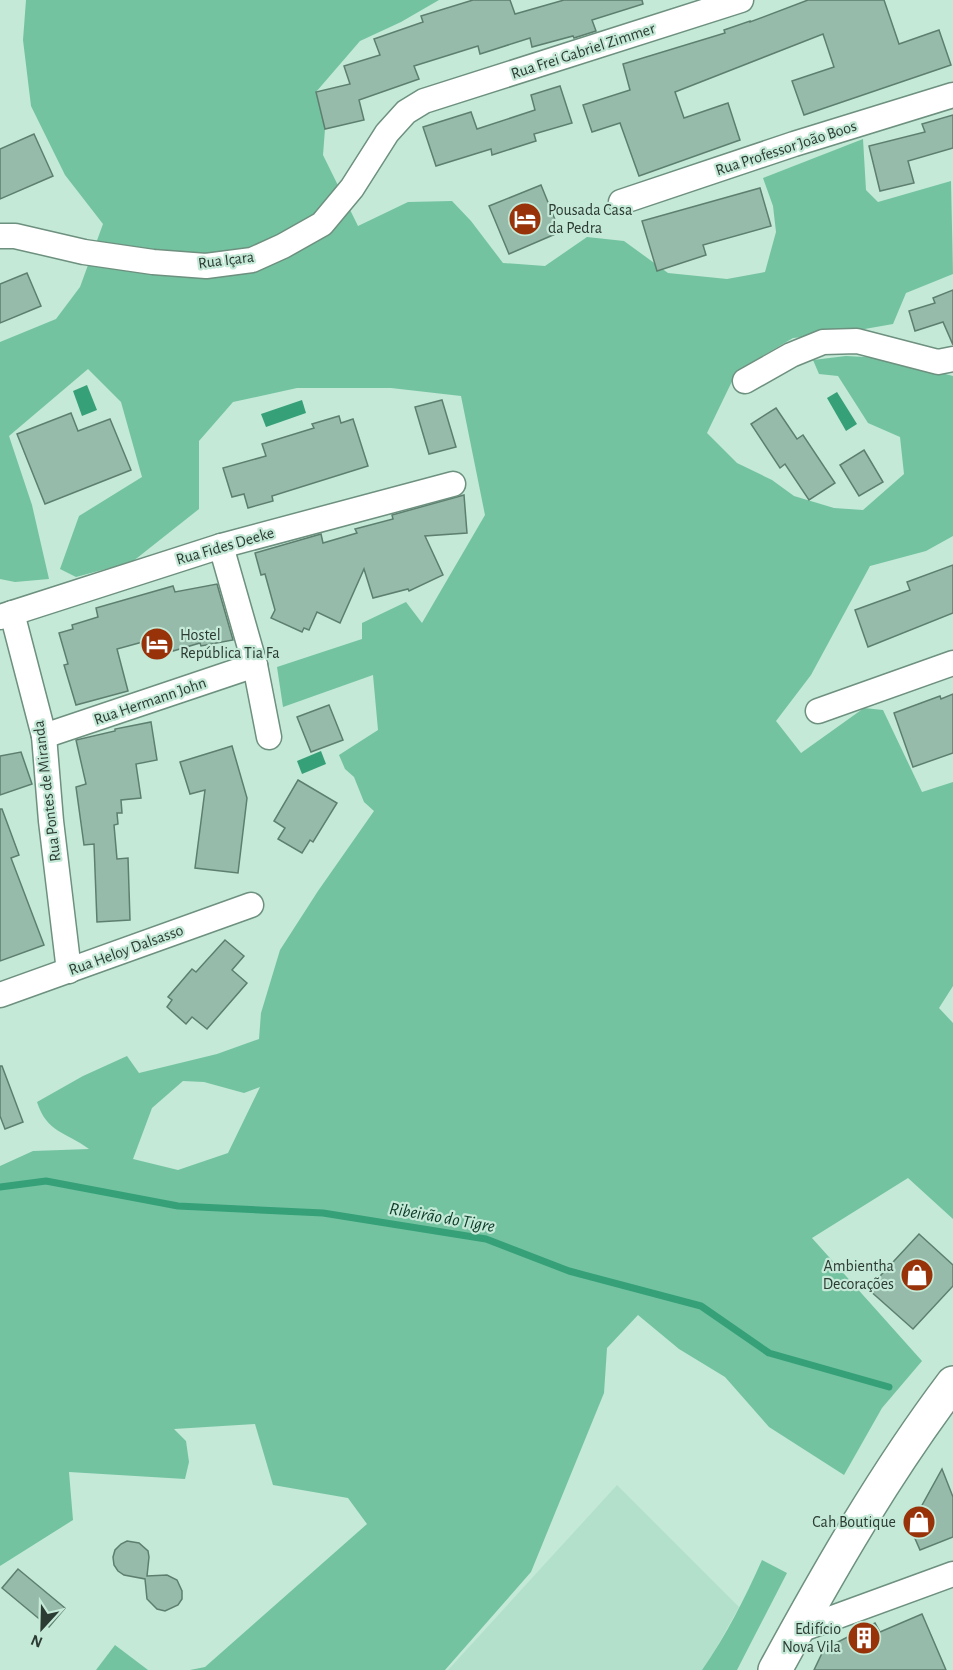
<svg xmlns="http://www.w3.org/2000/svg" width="953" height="1670" font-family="'Alegreya Sans',sans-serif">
<rect width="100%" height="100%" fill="#c4e9d7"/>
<path fill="#b3e0cb" d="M617,1485L739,1607L713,1654L702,1670H448Z"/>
<g fill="#73c3a0" fill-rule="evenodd">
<path d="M26,0H439L401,22L360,41L316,92L325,129L323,155L358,226L408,202L452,201L471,221L503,263L545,266L587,237L624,241L668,273L727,279L765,272L776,232L773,206L763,178L863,139L866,190L878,202L951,181L953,274L906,293L893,324L842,333L793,338L737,371L707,433L737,463L772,480L794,496L834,508L863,510L904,474L900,437L868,423L838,376L819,374L813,360L846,356L884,358L953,376V536L926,551L870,566L811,675L776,721L801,753L864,708L883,710L922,792L953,782V986L939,1008L953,1023V1219L908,1178L812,1238L922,1361L882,1408L844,1475L769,1427L725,1377L679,1349L638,1315L607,1348L604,1393L531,1572L445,1670H190L205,1667L367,1524L348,1498L273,1485L255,1424L174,1429L186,1441L189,1462L185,1479L69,1472L73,1520L0,1566V1166L33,1151L89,1149C66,1132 47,1133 37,1102L83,1076L127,1056L139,1073L217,1054L259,1039L261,1013L280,950L318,891L374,811L364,802L354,777L345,769L339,755L378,730L373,675L283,707L277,667L362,639V623L406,602L422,623L485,515L461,396L391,388H297L233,402L199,441V509L132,562L76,577L60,569L79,516L142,477L121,402L88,369L9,436L32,505L49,579L15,582L0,579V342L56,319L80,287L103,224L65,175L31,106L23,40ZM183,1081L204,1082L244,1093L260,1087L228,1153L178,1170L133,1159L152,1108Z"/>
<path d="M762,1560L787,1573L737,1670H702C726,1636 745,1598 762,1560Z"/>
<path d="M115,1645L148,1670H96Z"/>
</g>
<g fill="#36a078">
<path d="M87,385L97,410L82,416L73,391Z"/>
<path d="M837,392L857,424L846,431L827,398Z"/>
<path d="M302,400L306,413L266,427L261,414Z"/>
<path d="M321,751L326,764L302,774L297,761Z"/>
</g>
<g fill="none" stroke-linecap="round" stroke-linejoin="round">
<path stroke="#36a078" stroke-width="7" d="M0,1187L46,1181L178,1206L323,1213L486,1239L569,1271L701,1306L769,1353L889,1387"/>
</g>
<g fill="#97bbaa" stroke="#5d7f6f" stroke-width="1.5">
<path d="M473,0H510L515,14L564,0H642L643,4L592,20L596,31L574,38L573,36L532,47L530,38L480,54L478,46L414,66L419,79L359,100L364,120L325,129L316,92L350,84L344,66L380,55L374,39L423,22L421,16Z"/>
<path d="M808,0H884L899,44L939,30L951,65L804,115L792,81L834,67L823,34L675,92L684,118L728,103L740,140L639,176L620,123L592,132L583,105L630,90L623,64L725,33L724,30L750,21V22Z"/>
<path d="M560,86L572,123L534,134L536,141L492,155L491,149L436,166L423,127L471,112L477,129L535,110L531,95Z"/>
<path d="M953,115V148L908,161L914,183L880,191L869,146L925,132L922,124Z"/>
<path d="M34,134L53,176L0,199V149Z"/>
<path d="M541,185L560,232L509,254L489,206Z"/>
<path d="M760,188L771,226L703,245L706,255L657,271L642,221Z"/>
<path d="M27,273L41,306L0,323V284Z"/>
<path d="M953,290V345L943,322L915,331L909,311L935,303L933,298Z"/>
<path d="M442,400L456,447L429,454L415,407Z"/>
<path d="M776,408L797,439L803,435L835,483L809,500L785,464L780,468L751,424Z"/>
<path d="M71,413L78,431L110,419L131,470L45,504L17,434Z"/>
<path d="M339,416L341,423L353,419L368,466L272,496L273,501L248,508L244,494L232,497L223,468L266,456L262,444L314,428L312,424Z"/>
<path d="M864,450L883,482L859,496L840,465Z"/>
<path d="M464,495L467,533L425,536L443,575L409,591L408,589L373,598L364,569L340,623L317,612L309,630L304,628L302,632L271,618L275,610L265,574L261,575L255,553L321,534L323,543L357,533L355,529L393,519L392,515Z"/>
<path d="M953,565V613L868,647L855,610L910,590L907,582Z"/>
<path d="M217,584L233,640L201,646L200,643L173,651L168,635L117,649L128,691L76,705L64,665L68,664L59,633L73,629L72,625L98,617L96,608L173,586L175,592Z"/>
<path d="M953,694V753L913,767L894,713L940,696L941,699Z"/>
<path d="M329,705L343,740L311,752L297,717Z"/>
<path d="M151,722L157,760L136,764L141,798L121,800L122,813H117L118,824L114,825L117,859L128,858L130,920L97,922L94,844L84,845L76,787L86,784L76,740L115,731V729Z"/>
<path d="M232,746L247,798L238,873L195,868L205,790L190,794L180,762Z"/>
<path d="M21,752L32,784L0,795V756Z"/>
<path d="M298,780L337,803L313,842L310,840L302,853L278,839L285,828L274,821Z"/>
<path d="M0,809H2L19,855L11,858L44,945L0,961Z"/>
<path d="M225,940L244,956L232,970L247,983L207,1029L192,1017L186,1024L167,1007L172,1000L168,997L192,969L196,972Z"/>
<path d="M0,1066H2L23,1122L5,1129L0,1116Z"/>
<path d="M919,1234L953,1265V1286L913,1329L868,1289Z"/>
<path d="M942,1469L953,1497V1537L920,1550L910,1527Z"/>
<path d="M127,1541L139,1543L148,1551L149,1557L147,1576L167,1575L177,1580L182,1591V1599L178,1605L165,1611L157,1609L147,1599L145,1579L124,1575L118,1571L114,1565L113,1557L115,1550L121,1544Z"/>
<path d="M18,1569L65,1608L49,1627L2,1588Z"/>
<path d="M922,1614L946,1670H814L824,1649L875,1623L880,1632Z"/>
</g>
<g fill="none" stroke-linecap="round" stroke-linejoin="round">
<g stroke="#6d907f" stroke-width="27">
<g id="minor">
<path d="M621,202L794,144L953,95"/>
<path d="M0,236H15L84,252L153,262L206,266L252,260L283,246L322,224L352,188L387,133L406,112L424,101L741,0"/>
<path d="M745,381L791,355L823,342L857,341L938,362L953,359"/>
<path d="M221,546L255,665L269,737"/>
<path d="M12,613L44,736L51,821L69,971"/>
<path d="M0,617L221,546L453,484"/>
<path d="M818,711L953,663"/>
<path d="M44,736L255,665"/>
<path d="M0,995L251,905"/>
<path d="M797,1631L953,1574"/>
</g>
</g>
<g stroke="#6d907f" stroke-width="36">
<path id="secondary" d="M775,1670C829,1571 885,1473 953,1383"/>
</g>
<use href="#minor" stroke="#fff" stroke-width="24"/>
<use href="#secondary" stroke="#fff" stroke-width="33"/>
</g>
<defs>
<g id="hotel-disc" transform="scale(1.725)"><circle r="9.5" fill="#983208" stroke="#c4e9d7"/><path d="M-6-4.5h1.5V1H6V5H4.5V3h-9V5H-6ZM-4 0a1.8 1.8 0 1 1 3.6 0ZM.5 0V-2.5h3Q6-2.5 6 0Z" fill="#fff"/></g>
<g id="shop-disc" transform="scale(1.725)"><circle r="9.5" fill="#983208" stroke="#c4e9d7"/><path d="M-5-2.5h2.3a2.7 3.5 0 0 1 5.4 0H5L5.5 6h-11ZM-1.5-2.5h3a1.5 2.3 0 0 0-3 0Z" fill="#fff"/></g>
<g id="building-disc" transform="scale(1.725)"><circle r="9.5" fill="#983208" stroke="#c4e9d7"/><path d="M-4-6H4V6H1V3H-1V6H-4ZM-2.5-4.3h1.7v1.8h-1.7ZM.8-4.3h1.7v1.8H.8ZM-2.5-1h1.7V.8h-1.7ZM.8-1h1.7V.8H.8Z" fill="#fff"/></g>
</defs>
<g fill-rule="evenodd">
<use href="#hotel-disc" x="525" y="219"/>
<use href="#hotel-disc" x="157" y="644"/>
<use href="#shop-disc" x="917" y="1275"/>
<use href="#shop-disc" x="919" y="1522"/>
<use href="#building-disc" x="864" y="1638"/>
</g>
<g text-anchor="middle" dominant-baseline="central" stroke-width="4.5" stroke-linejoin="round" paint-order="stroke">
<g font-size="16" fill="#2c3b34" stroke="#c4e9d7">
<text transform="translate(583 51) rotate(-18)">Rua Frei Gabriel Zimmer</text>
<text transform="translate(786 148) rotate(-18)">Rua Professor João Boos</text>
<text transform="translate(226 260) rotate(-7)">Rua Içara</text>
<text transform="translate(225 546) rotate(-16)">Rua Fides Deeke</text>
<text transform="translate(150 701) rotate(-19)">Rua Hermann John</text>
<text transform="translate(47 791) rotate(-97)">Rua Pontes de Miranda</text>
<text transform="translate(126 950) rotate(-20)">Rua Heloy Dalsasso</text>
</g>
<g font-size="16" fill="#2c3b34" stroke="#c4e9d7" text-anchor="end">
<text x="548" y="210" text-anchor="start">Pousada Casa<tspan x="548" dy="18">da Pedra</tspan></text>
<text x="180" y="635" text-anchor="start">Hostel<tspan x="180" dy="18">República Tia Fa</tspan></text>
<text x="894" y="1266">Ambientha<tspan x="894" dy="18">Decorações</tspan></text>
<text x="896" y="1522">Cah Boutique</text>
<text x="841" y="1629">Edifício<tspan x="841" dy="18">Nova Vila</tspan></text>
</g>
<g font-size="18" font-style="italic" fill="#0a3827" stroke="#c4e9d7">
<text transform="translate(442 1218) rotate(10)">Ribeirão do Tigre</text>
</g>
</g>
<g transform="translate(42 1628) rotate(202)" stroke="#c4e9d7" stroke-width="4.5" paint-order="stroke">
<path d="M0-4.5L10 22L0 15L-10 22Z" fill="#2c3b34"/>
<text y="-9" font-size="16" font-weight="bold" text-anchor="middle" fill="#2c3b34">N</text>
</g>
</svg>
